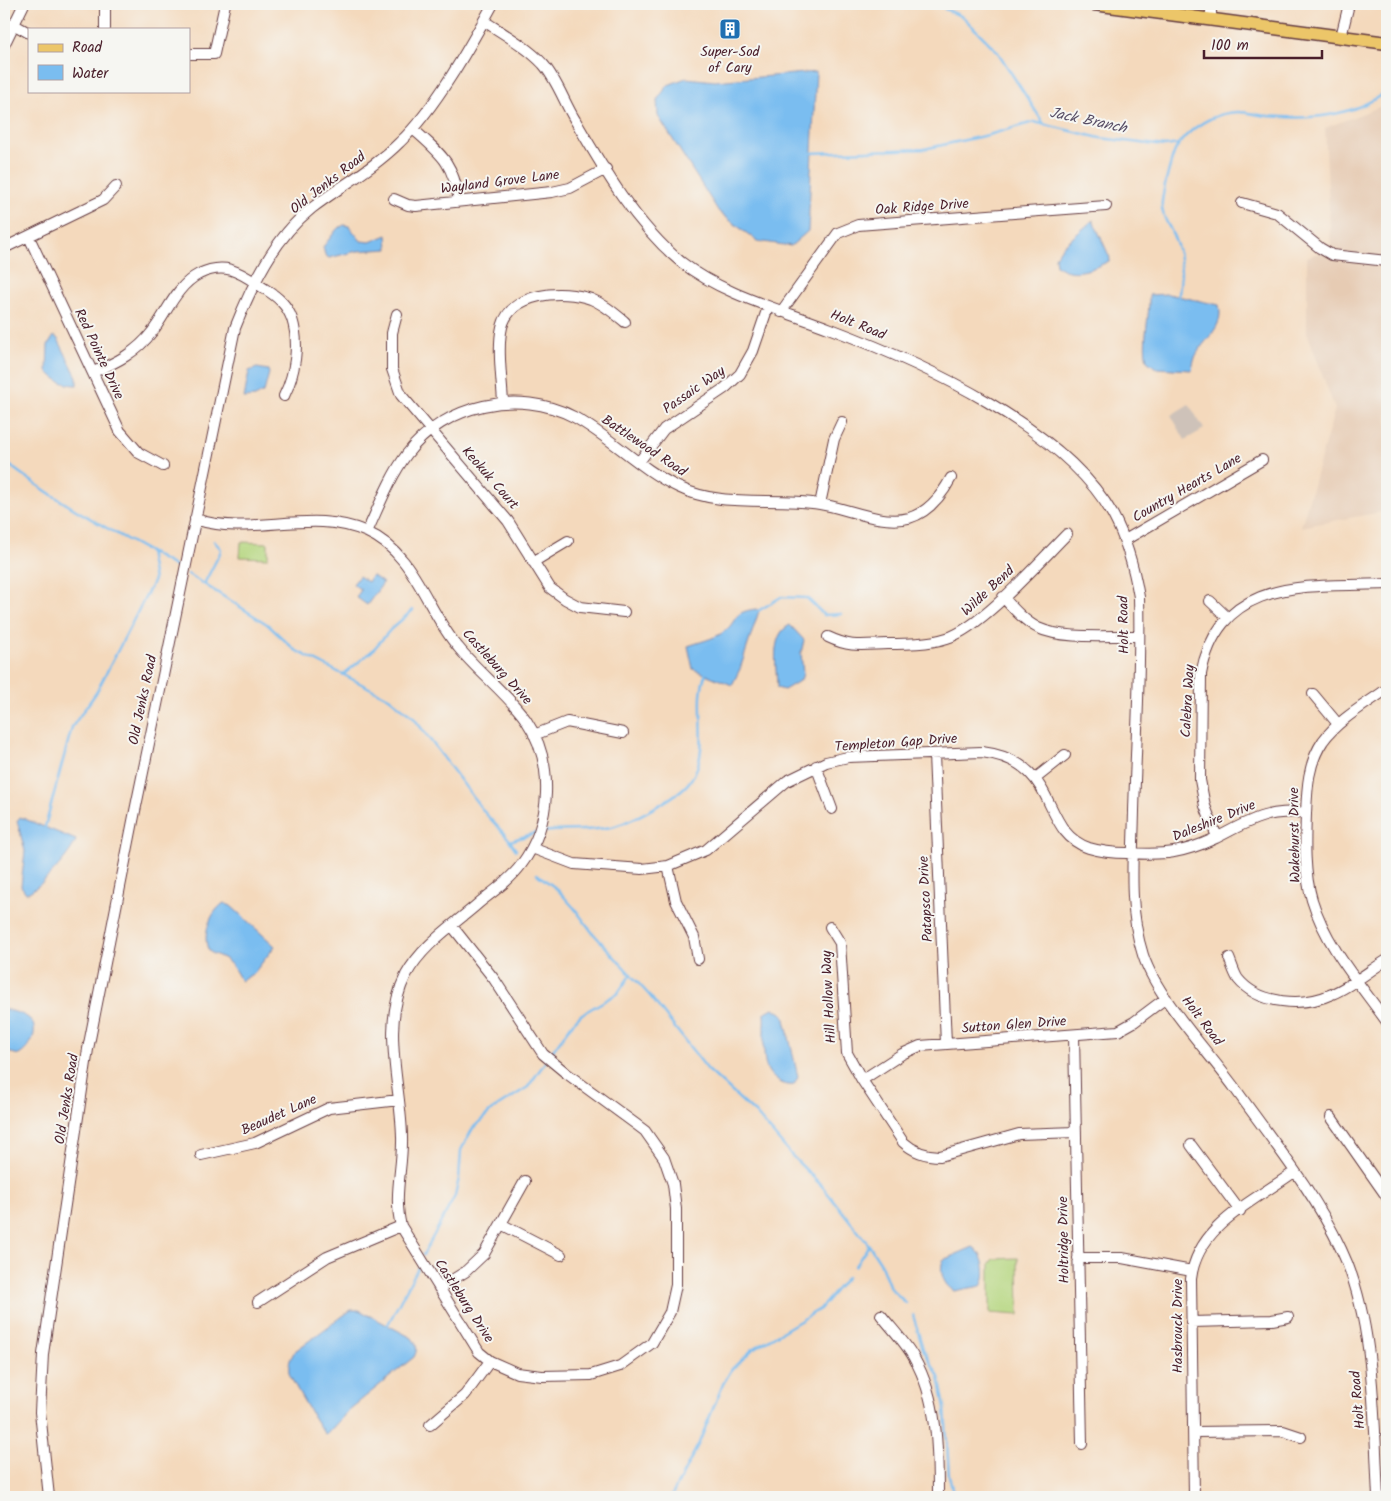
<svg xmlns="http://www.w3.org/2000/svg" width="1391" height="1501" viewBox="0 0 1391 1501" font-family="Kalam,sans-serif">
	<rect width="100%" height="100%" fill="#f6f6f2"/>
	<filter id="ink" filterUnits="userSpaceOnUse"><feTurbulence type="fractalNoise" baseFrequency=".02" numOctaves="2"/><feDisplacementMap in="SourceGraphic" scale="10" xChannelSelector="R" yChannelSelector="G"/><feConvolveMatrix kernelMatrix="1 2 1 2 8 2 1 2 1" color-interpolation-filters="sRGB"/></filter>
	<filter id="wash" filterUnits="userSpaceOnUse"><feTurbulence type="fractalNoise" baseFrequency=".0096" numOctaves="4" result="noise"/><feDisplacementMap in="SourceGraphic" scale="20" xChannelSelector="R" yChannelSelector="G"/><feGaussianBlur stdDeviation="1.12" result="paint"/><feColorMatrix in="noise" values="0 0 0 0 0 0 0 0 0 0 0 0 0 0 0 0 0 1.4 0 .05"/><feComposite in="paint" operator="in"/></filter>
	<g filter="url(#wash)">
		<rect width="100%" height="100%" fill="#f4d9bc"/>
		<path fill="#e6cbb3" d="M1387,104V511L1301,527L1335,409L1307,332V257L1331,248L1325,128Z"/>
		<path fill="#cec2b9" d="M1189,404L1204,429L1185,440L1171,415Z"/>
		<path fill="#b4d57d" stroke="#7f7a54" d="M241,542L268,543V558L240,557Z
			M1018,1258L1019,1315L990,1313V1264L994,1259Z"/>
		<path fill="#7abdf0" stroke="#626e8e" d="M816,72L808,231L791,246L757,241L719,212L658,116L657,100L668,85L686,78L715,81Z
			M1093,220L1110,258L1109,261C1093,269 1072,278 1056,265L1055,257L1062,247Z
			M344,225L349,226L361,241L370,242L387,235L388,249L357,251L329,258L325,255L323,247L337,229Z
			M1168,294L1219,305C1226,334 1194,341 1192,370L1156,368L1147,361C1142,342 1150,316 1149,295Z
			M54,336L58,339L77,377V385C64,385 55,380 47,371L48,345Z
			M257,368L268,370L269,373L264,392L255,397L244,398L249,371Z
			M372,575L383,583L367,605L356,597L361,590L353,584L359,576L368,582Z
			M756,609L759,611L740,669L732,685L693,669L688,646C699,642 713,639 722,633C739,622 730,612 756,609Z
			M790,625L804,640L801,653L803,673L801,680L784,690L777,688C777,669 769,635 790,625Z
			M20,817L76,840C71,854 39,890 26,893L21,886L25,851L17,821Z
			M224,903L231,906L275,946L254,973L241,981C236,972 231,961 221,957C216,954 211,955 208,949C202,934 211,911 224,903Z
			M773,1008L784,1015L798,1077L794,1085C783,1087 769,1077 766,1066C762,1053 765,1027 764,1013Z
			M4,1009C11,1011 21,1013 27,1017C42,1027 31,1048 19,1055L4,1051Z
			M973,1247C984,1253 988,1276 981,1286L954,1291C943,1285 939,1271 943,1260Z
			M351,1310H359L412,1338C417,1345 418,1349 414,1357L349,1410L326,1435C322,1433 290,1378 289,1373C288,1363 290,1359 295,1351Z"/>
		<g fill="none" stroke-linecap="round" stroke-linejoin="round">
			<path stroke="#7abdf0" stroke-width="2.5" d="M941,4L945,9L963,17L997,51L1044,124
				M810,153L924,149L988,135L1034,122L1100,138L1165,146L1179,144
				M1178,299C1182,279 1183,259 1175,240C1171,227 1160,216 1162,201C1163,192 1172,154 1177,147C1189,128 1215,112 1238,112C1248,112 1258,115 1268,116C1310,120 1352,117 1387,91
				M4,461C59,504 120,535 181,570
				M188,574L267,624L295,650L389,698L413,717L485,813L508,838L516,850
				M204,584L220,553L221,549L214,541
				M758,611L781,597L807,598L824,615L841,614
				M344,674L372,651L391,629L413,610
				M45,827L72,727L96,693L154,580L149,552
				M543,832C566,829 589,832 611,827C629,823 680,796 690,781C697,772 700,760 701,749C704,724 696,696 706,673
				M510,841L535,833
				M537,874L557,889L575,909L592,932L650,996L708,1070L756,1114L794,1158L822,1186L869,1245L880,1262L890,1288L906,1303
				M549,1056L572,1024L582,1014L618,993L631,974
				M423,1255L455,1196L459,1178L461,1150L473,1128L492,1110L528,1087L546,1061
				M855,1266L869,1245
				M913,1315L923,1349L939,1377L945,1407L949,1476L954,1497
				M386,1328L421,1262
				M671,1497L699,1443L723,1384L732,1369L753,1349L820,1309L847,1277"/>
		</g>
	</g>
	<g filter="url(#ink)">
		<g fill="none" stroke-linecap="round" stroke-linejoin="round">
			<g stroke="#643b41" stroke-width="12">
				<path id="minor" d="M105,4V29
					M1211,20V4
					M484,21C504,34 527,47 543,64C557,80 564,102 575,120C604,170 636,225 681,262C725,296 780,309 831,329C921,363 1064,427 1113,515C1127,541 1134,568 1139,597C1141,668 1136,740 1134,811C1133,859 1128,909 1143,955C1157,998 1207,1050 1234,1087C1271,1139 1314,1191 1341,1249C1375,1319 1374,1420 1378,1497
					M13,24L29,33
					M1341,37L1349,4
					M4,45L24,4
					M189,54H214L225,4
					M413,129C442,155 453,162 459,201
					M394,199L408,205L416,206L552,192L570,188L606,169
					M1242,203L1277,213L1320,248L1332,255L1387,261
					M29,237L120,431L139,453L163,466
					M4,248L103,200L116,186
					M781,312L838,233L858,225L1106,206
					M397,314L392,333V369L401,395L508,521L550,588L565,599L580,607L624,612
					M93,372C116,363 137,352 152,332C167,313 176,286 199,274C228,260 243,275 265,289C278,297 287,305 292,319C300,344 295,374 284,396
					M503,403C502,381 497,348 502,327C511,292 562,289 591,299C604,304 614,313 625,322
					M639,462L664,429L725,388L740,374L753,351L768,307
					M820,504L834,439L842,422
					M195,519C252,538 312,507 367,532C415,553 426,610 458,647C479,673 507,693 526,720C555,763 552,824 521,865C510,880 494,891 480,902C454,925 423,944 406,975C380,1026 401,1084 402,1137C403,1168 393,1195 401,1226L479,1352L490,1361L517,1373L542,1376L591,1375L620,1366L652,1343L670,1312L676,1285V1209L673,1184L664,1158L645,1131L637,1125L566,1073L543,1054L494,979L452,926
					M367,532C379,506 390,477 407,454C444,404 519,388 574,417C611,437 640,469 678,487C723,509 772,496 820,504C847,508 880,525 909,518C929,512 942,495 951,478
					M1125,540L1262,460
					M533,562L568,541
					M1003,597C1013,608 1024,621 1038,628C1064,640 1110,635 1139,636
					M1210,601L1228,618
					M828,637C851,648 861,645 887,644C906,644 928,644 947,638C982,627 1039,562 1067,534
					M1387,689C1365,705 1339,719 1323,741C1308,763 1307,788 1306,814C1305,842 1304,873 1312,900C1326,946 1360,984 1387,1022
					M1313,694L1338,724
					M534,735L567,722L623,733
					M934,754L946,1044
					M816,766L832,809
					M1036,778L1065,755
					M1217,837L1205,806L1200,780L1201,674C1220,575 1310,587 1387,584
					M532,848L574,864L642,869L668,866L706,850L787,781L826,762L848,757L982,752C1062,762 1038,831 1089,848C1102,852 1114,853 1127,853C1165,855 1181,854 1216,838C1232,830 1250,819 1268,815C1280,812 1294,812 1306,812
					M668,866L676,901L694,937L698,959
					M830,927L840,943L847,1053L862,1080L903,1142C914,1152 926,1156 940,1156L1019,1134L1076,1132
					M1229,958C1232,965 1234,973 1238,979C1259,1005 1304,1007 1332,994C1351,986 1369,971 1387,960
					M1074,1035L1082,1444
					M862,1080L902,1054L920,1046L1118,1031L1134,1022L1166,998
					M1331,1117L1387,1197
					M1191,1145L1240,1211
					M201,1155L255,1143L329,1108L399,1100
					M501,1224L561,1255
					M1078,1258H1122L1192,1271
					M439,1288L465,1272L484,1254L525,1181
					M258,1302L327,1257L401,1226
					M881,1315C892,1329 906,1343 914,1358C938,1400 938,1450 938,1497
					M1191,1322L1272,1320L1288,1317
					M430,1425L465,1395L490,1361
					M1194,1432L1283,1431L1301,1437
					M49,1497L40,1412L43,1354L88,1049L135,811L235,328C252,285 274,238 312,208C341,186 374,168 400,142C435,109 470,46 493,4
					M1194,1497L1191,1279C1197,1225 1255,1201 1294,1172"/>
			</g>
			<g stroke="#643b41" stroke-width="15">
				<path id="major" d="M1094,4L1387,43"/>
			</g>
			<use href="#minor" stroke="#fff" stroke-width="10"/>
			<use href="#major" stroke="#ecc669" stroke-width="12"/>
		</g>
	</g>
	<defs>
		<g id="building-square" transform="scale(1.125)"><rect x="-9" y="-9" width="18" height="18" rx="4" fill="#1f6fb2" stroke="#f6f6f2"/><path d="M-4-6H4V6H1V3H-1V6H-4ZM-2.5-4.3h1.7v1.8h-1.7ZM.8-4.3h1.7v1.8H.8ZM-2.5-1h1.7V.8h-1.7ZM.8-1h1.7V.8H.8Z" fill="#fff"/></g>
	</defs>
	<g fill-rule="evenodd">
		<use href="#building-square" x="730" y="29"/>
	</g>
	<g text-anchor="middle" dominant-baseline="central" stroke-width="4" stroke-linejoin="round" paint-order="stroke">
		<g font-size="14" fill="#4a1f2b" stroke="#f6f6f2">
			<text x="730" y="52">Super-Sod<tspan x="730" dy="16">of Cary</tspan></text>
		</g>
		<g font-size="14" fill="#4a1f2b" stroke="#f6f6f2">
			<text transform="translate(500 182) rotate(-7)">Wayland Grove Lane</text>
			<text transform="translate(328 183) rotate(-38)">Old Jenks Road</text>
			<text transform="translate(922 207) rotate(-4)">Oak Ridge Drive</text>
			<text transform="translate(858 325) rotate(22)">Holt Road</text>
			<text transform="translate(99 354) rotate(65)">Red Pointe Drive</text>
			<text transform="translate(694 390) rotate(-35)">Passaic Way</text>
			<text transform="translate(644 446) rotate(34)">Battlewood Road</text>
			<text transform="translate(490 478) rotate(49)">Keokuk Court</text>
			<text transform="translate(1187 488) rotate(-30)">Country Hearts Lane</text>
			<text transform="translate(988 591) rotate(-43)">Wilde Bend</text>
			<text transform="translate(1124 625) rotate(-91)">Holt Road</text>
			<text transform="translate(497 667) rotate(48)">Castleburg Drive</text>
			<text transform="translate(143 700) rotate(-78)">Old Jenks Road</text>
			<text transform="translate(1188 701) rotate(-87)">Calebra Way</text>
			<text transform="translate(896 743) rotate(-4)">Templeton Gap Drive</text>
			<text transform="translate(1214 821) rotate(-22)">Daleshire Drive</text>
			<text transform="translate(1295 835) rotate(-91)">Wakehurst Drive</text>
			<text transform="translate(926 899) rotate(-93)">Patapsco Drive</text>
			<text transform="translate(829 997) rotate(-93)">Hill Hollow Way</text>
			<text transform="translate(1202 1021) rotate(53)">Holt Road</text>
			<text transform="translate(1014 1025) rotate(-4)">Sutton Glen Drive</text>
			<text transform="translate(67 1099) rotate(-81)">Old Jenks Road</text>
			<text transform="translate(279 1115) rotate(-24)">Beaudet Lane</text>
			<text transform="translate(1064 1240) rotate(-91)">Holtridge Drive</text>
			<text transform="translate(464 1301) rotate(57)">Castleburg Drive</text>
			<text transform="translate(1178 1326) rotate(-90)">Hasbrouck Drive</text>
			<text transform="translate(1358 1400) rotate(-95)">Holt Road</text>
		</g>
		<g font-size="15" font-style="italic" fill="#584e66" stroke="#f6f6f2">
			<text transform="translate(1088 121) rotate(12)">Jack Branch</text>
		</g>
	</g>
	<rect width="1391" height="1501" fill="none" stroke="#f6f6f2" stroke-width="20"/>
	<rect x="28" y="28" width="162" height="65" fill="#f6f6f2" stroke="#b1a0a2"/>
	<rect x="38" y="44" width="25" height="8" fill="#ecc669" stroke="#b1a0a2"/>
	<text x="72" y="52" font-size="15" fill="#4a1f2b">Road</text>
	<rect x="38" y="65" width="25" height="15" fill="#7abdf0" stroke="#b1a0a2"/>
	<text x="72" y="78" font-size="15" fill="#4a1f2b">Water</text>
	<path d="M1204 50v8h118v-8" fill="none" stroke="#4a1f2b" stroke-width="2.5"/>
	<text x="1211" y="50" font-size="15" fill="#4a1f2b" stroke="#f6f6f2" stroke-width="4" paint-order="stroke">100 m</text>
</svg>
